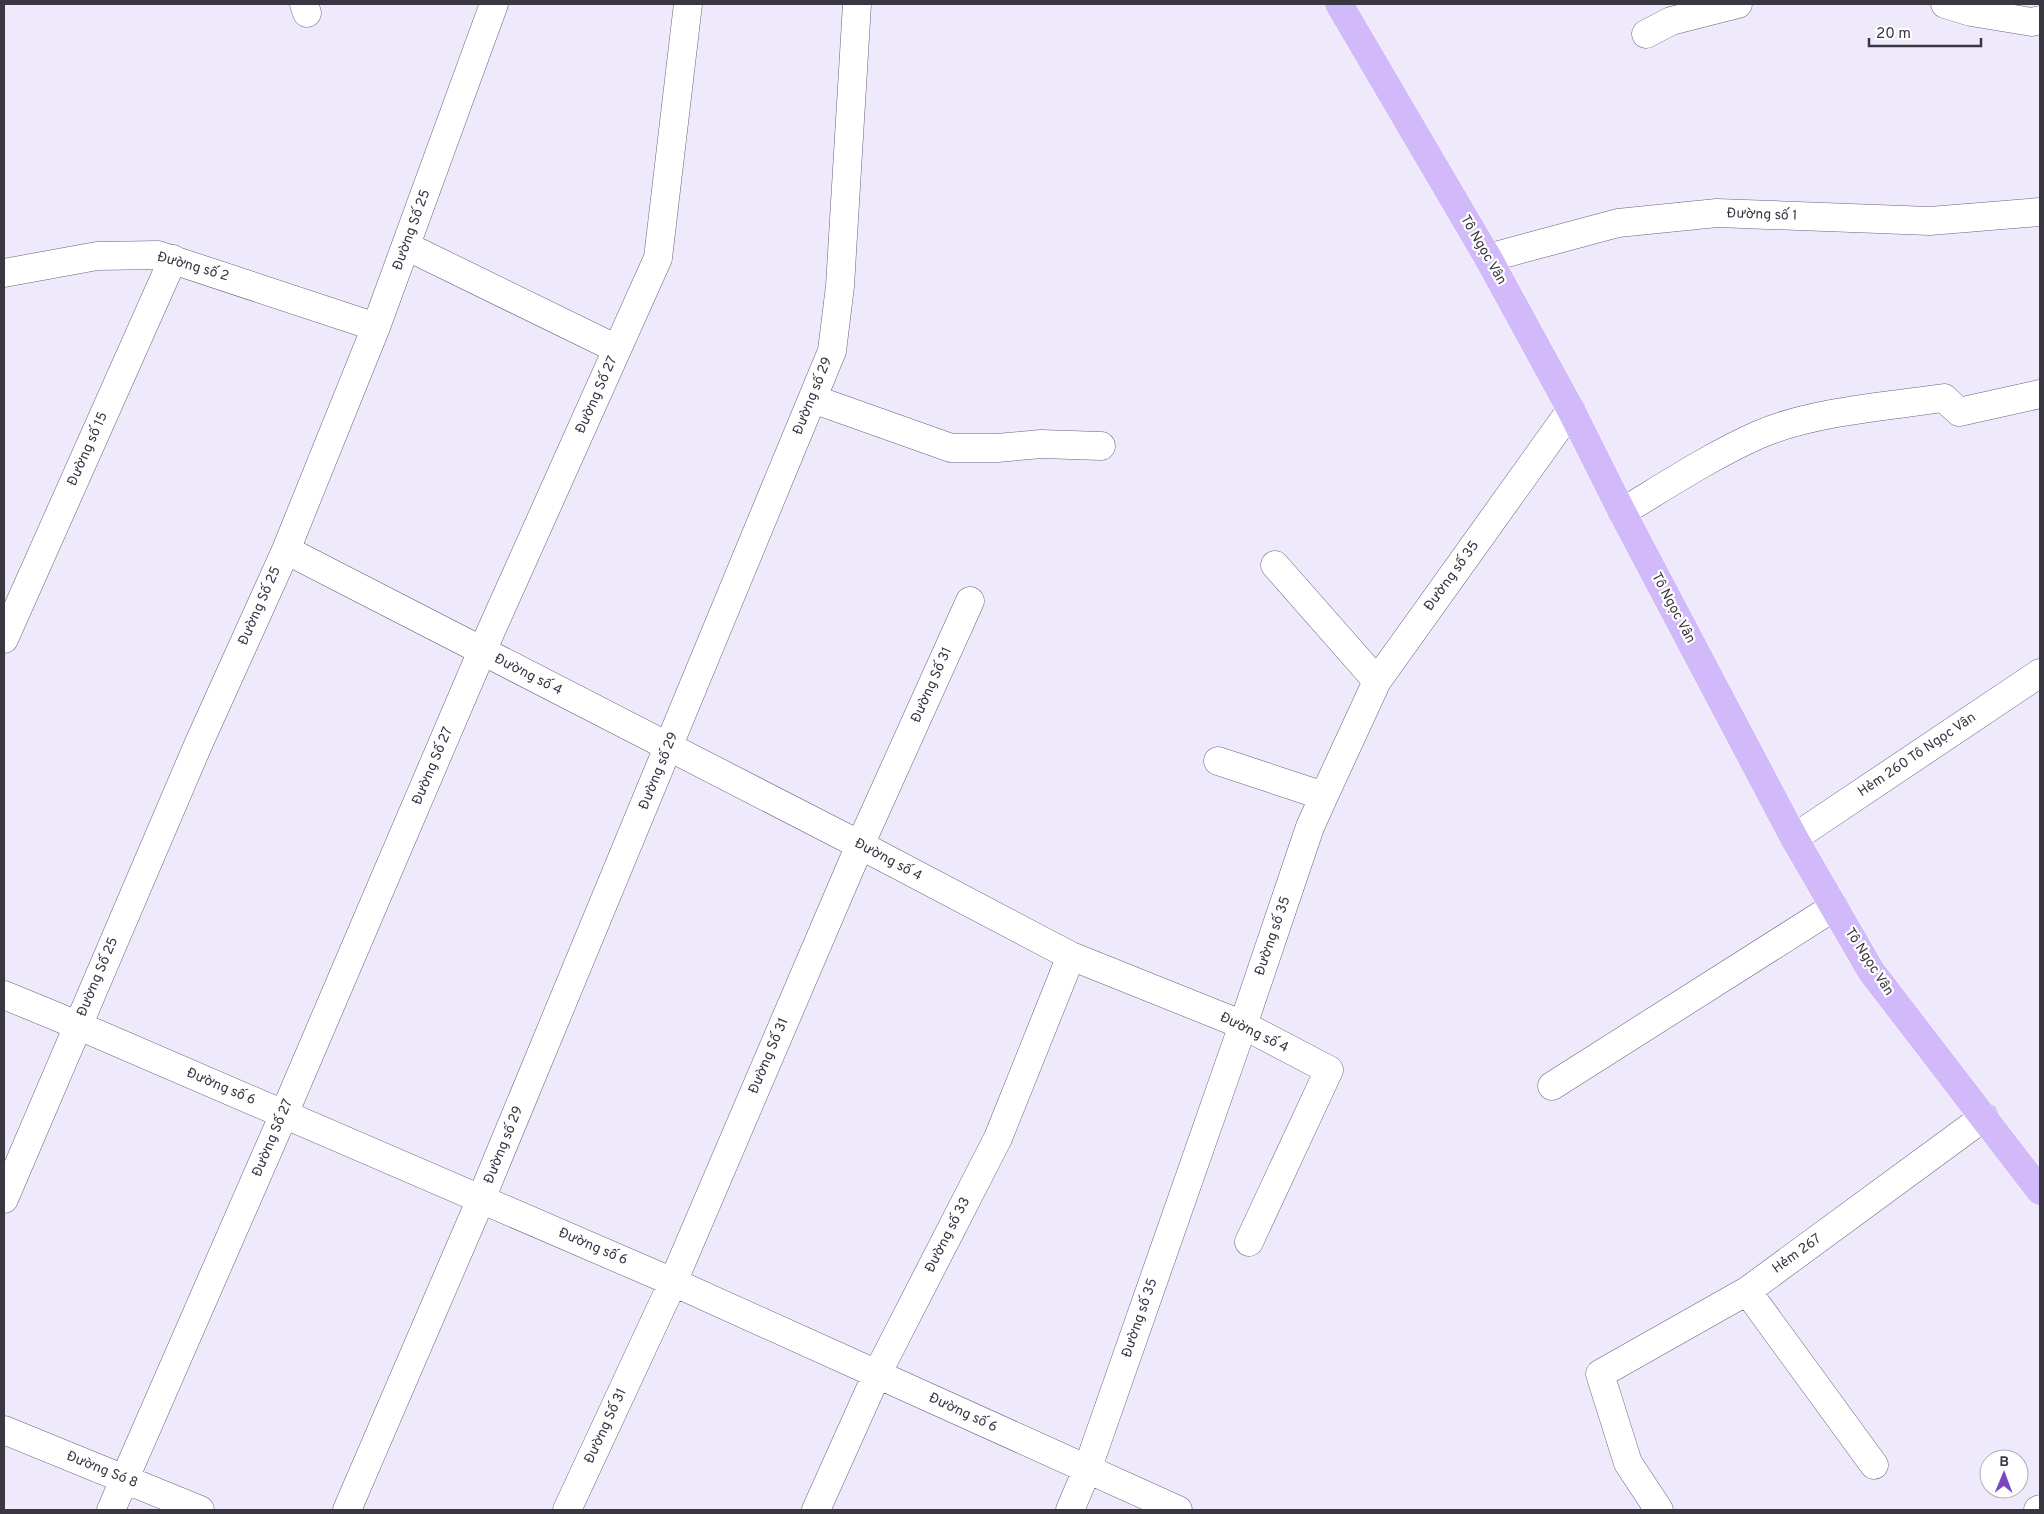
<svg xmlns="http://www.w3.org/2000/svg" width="2044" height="1514" viewBox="0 0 2044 1514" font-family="Overpass,sans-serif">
	<rect width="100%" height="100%" fill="#efe9fc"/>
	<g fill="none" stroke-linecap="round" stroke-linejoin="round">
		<g stroke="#6a617c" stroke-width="29">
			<path id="minor" d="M304,4L307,13
				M1945,4L1971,12L2032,22L2040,20
				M1646,34L1671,21L1738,4
				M406,246L617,349
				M1488,258L1618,223L1717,213L1930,221L2040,212
				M4,273L97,256L158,255L376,327
				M813,399L951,448H997L1041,444L1101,446
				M1622,512C1667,485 1711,456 1758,435C1810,412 1887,406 1944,398L1959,412L2040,394
				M286,550L860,845L1071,956L1243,1025L1329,1070L1249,1242
				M1275,565L1377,681
				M4,639L173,259
				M1218,761L1324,796
				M1794,838L2040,673
				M4,995L77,1025L673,1282L1178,1510
				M1552,1086L1834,907
				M4,1199L198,745L286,550L376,327L494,4
				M1747,1291L1874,1465
				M4,1430L200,1510
				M111,1510L284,1114L482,651L658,258L688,4
				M347,1510L481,1199L832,351L840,286L857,4
				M567,1510L673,1282L860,845L970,601
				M816,1510L877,1374L998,1138L1071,956
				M1070,1510L1087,1470L1243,1025L1310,827L1324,796L1377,681L1571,410
				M1659,1510L1628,1463L1600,1374L1747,1291L1984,1117
				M2038,1510L2040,1509"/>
		</g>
		<g stroke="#fff" stroke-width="29">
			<path id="major" d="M1339,4L1488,258L1571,410L1622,512L1794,838L1871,971L2040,1191"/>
		</g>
		<use href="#minor" stroke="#fff" stroke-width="28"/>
		<use href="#major" stroke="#d1b9fa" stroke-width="28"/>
	</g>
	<g text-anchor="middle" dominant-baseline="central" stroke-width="4.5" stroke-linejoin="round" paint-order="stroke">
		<g font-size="14" fill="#3a3642" stroke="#fff">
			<text transform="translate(1762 215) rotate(2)">Đường số 1</text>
			<text transform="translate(412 230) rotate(-70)">Đường Số 25</text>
			<text transform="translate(1483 250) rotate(60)">Tô Ngọc Vân</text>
			<text transform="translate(193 267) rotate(16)">Đường số 2</text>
			<text transform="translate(597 395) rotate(-66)">Đường Số 27</text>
			<text transform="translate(813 396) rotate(-68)">Đường số 29</text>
			<text transform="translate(88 449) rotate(-66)">Đường số 15</text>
			<text transform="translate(1452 576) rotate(-54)">Đường số 35</text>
			<text transform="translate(260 606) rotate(-66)">Đường Số 25</text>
			<text transform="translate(1673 608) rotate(62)">Tô Ngọc Vân</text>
			<text transform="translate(528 675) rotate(27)">Đường số 4</text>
			<text transform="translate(932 685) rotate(-66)">Đường Số 31</text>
			<text transform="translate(1917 755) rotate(-34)">Hẻm 260 Tô Ngọc Vân</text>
			<text transform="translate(433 766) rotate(-67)">Đường Số 27</text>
			<text transform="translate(659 771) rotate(-68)">Đường số 29</text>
			<text transform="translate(888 860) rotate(28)">Đường số 4</text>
			<text transform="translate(1273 936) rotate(-71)">Đường số 35</text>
			<text transform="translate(1869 962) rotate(57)">Tô Ngọc Vân</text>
			<text transform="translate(98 977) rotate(-67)">Đường Số 25</text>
			<text transform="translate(1254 1033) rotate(26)">Đường số 4</text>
			<text transform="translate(769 1056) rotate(-67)">Đường Số 31</text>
			<text transform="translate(221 1087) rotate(23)">Đường số 6</text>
			<text transform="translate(273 1138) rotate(-67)">Đường Số 27</text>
			<text transform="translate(504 1145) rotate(-68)">Đường số 29</text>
			<text transform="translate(948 1235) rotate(-63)">Đường số 33</text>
			<text transform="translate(593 1247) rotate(23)">Đường số 6</text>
			<text transform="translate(1797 1254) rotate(-36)">Hẻm 267</text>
			<text transform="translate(1140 1318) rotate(-71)">Đường số 35</text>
			<text transform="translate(963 1413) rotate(25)">Đường số 6</text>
			<text transform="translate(606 1426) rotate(-65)">Đường Số 31</text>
			<text transform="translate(102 1470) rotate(22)">Đường Só 8</text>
		</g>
	</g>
	<rect width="2044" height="1514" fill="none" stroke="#3a3642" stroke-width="10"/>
	<g transform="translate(2004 1474) rotate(1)"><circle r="24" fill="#ffffff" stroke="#b0afb3"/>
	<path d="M0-4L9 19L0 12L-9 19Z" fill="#7a47bf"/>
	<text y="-8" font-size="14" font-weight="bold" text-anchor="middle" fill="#3a3642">B</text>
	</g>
	<path d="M1869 38v8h112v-8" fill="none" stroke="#3a3642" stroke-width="2.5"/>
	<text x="1876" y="38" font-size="15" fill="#3a3642" stroke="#ffffff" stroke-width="4" paint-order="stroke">20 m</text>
</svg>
